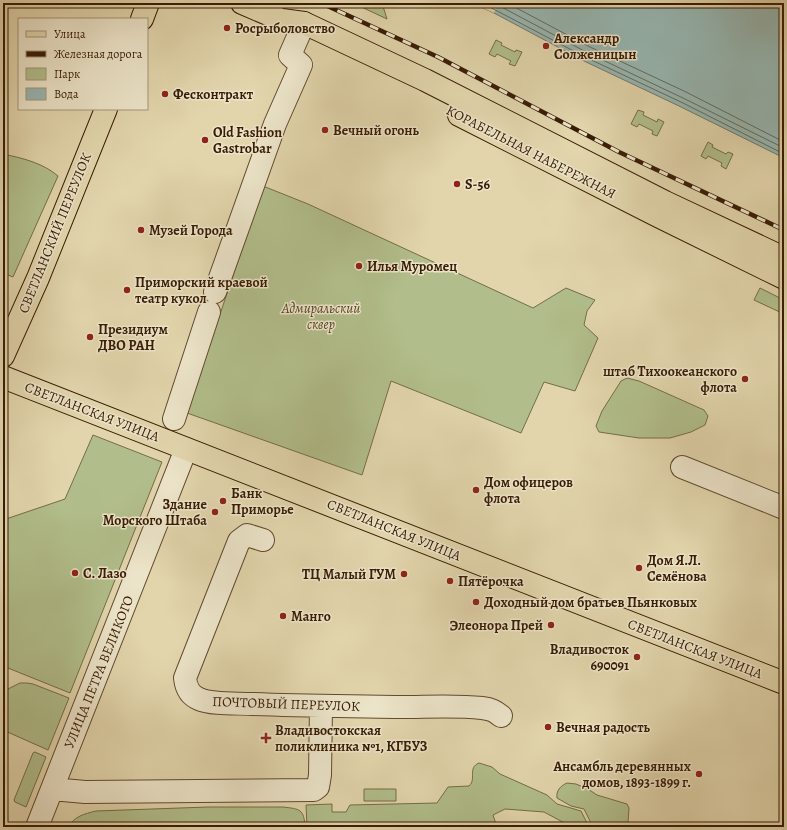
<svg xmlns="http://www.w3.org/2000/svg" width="787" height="830" viewBox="0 0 787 830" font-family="Alegreya,serif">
	<rect width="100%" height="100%" fill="#e2d5ac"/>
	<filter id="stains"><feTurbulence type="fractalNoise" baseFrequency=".005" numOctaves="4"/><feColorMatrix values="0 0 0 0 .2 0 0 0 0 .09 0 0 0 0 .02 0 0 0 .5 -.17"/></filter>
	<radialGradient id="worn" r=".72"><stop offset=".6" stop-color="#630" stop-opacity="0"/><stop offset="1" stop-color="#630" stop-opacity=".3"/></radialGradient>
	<path fill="#b1be8b" stroke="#746d48" d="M353,3H382L387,19Z
		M496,40L502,43L501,45L515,52L516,50L522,52L515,66L509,64L511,61L497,54L495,57L489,54Z
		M638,110L644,112L643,115L657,122L658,119L664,122L657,136L652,134L653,131L639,124L637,127L631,124Z
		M708,142L713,145L712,147L726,154L728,152L733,154L726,169L721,166L722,163L708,156L706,159L701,156Z
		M3,154C22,158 43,163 58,176L13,277L3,273Z
		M263,186L308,204L533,308L566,288L595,300L587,311L584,325L598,338L575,391L544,382L521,433L391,381L362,475L187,413Z
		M760,288L784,300V314L754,300Z
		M627,378L639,381L704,410L708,416L705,425L691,432L670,438H639L599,432L596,426L602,411L621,381Z
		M93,435L162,462L70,693L3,666V520L65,499Z
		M20,683H27L33,684L69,698L48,750L3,730V695L8,689Z
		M35,752L46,757L26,807L15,802L14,800L33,753Z
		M479,763L492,767L500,774L547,795L557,804L581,811L589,827H572L544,812L505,809L493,815L497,827H307L306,805L332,804V812H346L350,805L437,803L448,787L469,786C477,779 467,768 479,763Z
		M567,783L576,784L588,789L597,795L627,804L629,808L628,823L634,827H593L584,809L571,806L557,798C556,791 560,786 567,783Z
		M364,789H396V801H364Z
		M208,807H283C300,809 304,809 305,827H276L272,825L235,827H68C75,816 84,814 96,811Z"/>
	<path fill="#97b7b2" stroke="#71796c" d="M472,3H784V158L679,106L584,61L494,13Z"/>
	<path fill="#e2d5ac" d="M486,3H499L494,13L483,8Z"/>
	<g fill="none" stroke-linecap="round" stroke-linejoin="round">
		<path stroke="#686a5b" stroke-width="1" d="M482,3L585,57L681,102L784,154
			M494,3L588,53L683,98L784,148
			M507,3L590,47L686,92L784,142"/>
		<g stroke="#624a2e" stroke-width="24">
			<path id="minor" d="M215,292L275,124L301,65L290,55L304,23
				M174,419L209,312
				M682,467L784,508
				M263,540L247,535L239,541L185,678C186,687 189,695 199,699C212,705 239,703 253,704C302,706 351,706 400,707C427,707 455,705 482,708C491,709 495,711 501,716
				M52,789L85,792L314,790L318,787L320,775L321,706
				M37,827L186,449"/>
		</g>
		<g stroke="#381c04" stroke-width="24">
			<path id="major" d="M242,3L282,20L304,23L425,80L665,202L784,258
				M142,19L148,3
				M459,115L658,216L784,278
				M3,356L38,278L106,109
				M3,377L784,683"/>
		</g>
		<use href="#minor" stroke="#ece4c9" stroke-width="22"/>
		<use href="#major" stroke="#e2d5ac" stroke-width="22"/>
		<g stroke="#381c04" stroke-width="4.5">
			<path id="rail" d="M321,3L438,57L619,152L784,230"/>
		</g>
		<use href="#rail" stroke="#ece4c9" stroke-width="3" stroke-dasharray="9" stroke-linecap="butt"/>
	</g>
	<g fill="#8f2418" stroke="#ece4c9" stroke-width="1.5">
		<circle cx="227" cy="28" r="4"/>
		<circle cx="546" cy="46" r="4"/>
		<circle cx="165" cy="94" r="4"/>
		<circle cx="325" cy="130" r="4"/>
		<circle cx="205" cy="140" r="4"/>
		<circle cx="457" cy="184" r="4"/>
		<circle cx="141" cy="230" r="4"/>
		<circle cx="359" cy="266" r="4"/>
		<circle cx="127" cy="290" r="4"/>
		<circle cx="90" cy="337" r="4"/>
		<circle cx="745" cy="379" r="4"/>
		<circle cx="476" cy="490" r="4"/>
		<circle cx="223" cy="501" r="4"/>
		<circle cx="215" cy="512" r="4"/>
		<circle cx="639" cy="568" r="4"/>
		<circle cx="75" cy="573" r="4"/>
		<circle cx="404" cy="574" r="4"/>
		<circle cx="450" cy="581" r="4"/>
		<circle cx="476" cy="602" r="4"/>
		<circle cx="283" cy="616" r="4"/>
		<circle cx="551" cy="625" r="4"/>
		<circle cx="637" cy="657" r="4"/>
		<circle cx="548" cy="727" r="4"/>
		<path d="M264 732h4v4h4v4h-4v4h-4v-4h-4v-4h4z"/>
		<circle cx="699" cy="774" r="4"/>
	</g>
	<g text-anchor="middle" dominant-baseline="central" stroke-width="3" stroke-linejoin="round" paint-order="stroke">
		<g font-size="14" font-weight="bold" fill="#381c04" stroke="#ece4c9" text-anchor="start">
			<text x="235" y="28">Росрыболовство</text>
			<text x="554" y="38">Александр<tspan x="554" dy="16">Солженицын</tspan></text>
			<text x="173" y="94">Фесконтракт</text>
			<text x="333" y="130">Вечный огонь</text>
			<text x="213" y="132">Old Fashion<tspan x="213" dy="16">Gastrobar</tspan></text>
			<text x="465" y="184">S-56</text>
			<text x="149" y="230">Музей Города</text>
			<text x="367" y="266">Илья Муромец</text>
			<text x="135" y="282">Приморский краевой<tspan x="135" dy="16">театр кукол</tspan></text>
			<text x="98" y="329">Президиум<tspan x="98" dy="16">ДВО РАН</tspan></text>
			<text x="737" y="371" text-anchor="end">штаб Тихоокеанского<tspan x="737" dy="16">флота</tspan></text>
			<text x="484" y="482">Дом офицеров<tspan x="484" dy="16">флота</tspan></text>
			<text x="231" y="493">Банк<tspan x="231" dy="16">Приморье</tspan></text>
			<text x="207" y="504" text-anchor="end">Здание<tspan x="207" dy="16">Морского Штаба</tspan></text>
			<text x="647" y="560">Дом Я.Л.<tspan x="647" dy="16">Семёнова</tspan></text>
			<text x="83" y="573">С. Лазо</text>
			<text x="396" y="574" text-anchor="end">ТЦ Малый ГУМ</text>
			<text x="458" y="581">Пятёрочка</text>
			<text x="484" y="602">Доходный дом братьев Пьянковых</text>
			<text x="291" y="616">Манго</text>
			<text x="543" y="625" text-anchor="end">Элеонора Прей</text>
			<text x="629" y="649" text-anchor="end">Владивосток<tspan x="629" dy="16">690091</tspan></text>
			<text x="556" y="727">Вечная радость</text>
			<text x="275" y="730">Владивостокская<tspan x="275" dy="16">поликлиника №1, КГБУЗ</tspan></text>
			<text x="691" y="766" text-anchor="end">Ансамбль деревянных<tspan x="691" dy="16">домов, 1893-1899 г.</tspan></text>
		</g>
		<g font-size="14" fill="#381c04" stroke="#ece4c9">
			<text transform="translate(531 152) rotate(27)">КОРАБЕЛЬНАЯ НАБЕРЕЖНАЯ</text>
			<text transform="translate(55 233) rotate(-68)">СВЕТЛАНСКИЙ ПЕРЕУЛОК</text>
			<text transform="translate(92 412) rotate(21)">СВЕТЛАНСКАЯ УЛИЦА</text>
			<text transform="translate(394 530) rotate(22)">СВЕТЛАНСКАЯ УЛИЦА</text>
			<text transform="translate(695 649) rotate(21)">СВЕТЛАНСКАЯ УЛИЦА</text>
			<text transform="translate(99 672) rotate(-68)">УЛИЦА ПЕТРА ВЕЛИКОГО</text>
			<text transform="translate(286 704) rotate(2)">ПОЧТОВЫЙ ПЕРЕУЛОК</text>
		</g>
		<g font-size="14" font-style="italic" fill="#564426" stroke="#ece4c9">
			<text x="321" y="308">Адмиральский<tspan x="321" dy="16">сквер</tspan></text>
		</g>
	</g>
	<rect width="787" height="830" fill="none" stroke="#e2d5ac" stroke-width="16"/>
	<rect x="4" y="4" width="779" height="822" fill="none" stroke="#381c04" stroke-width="2"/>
	<rect x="8" y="8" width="771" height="814" fill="none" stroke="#381c04"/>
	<rect x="18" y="18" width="130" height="92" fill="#ece4c9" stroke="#a4947a"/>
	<rect x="26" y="31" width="20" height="6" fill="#e2d5ac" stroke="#a4947a"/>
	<text x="54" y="38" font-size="12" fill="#381c04">Улица</text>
	<rect x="26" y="51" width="20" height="6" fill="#381c04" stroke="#a4947a"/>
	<text x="54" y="58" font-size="12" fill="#381c04">Железная дорога</text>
	<rect x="26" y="68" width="20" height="12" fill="#b1be8b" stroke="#a4947a"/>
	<text x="54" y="78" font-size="12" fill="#381c04">Парк</text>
	<rect x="26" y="88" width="20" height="12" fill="#97b7b2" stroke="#a4947a"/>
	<text x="54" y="98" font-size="12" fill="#381c04">Вода</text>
	<rect width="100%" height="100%" filter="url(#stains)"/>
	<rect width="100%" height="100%" fill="url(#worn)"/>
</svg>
